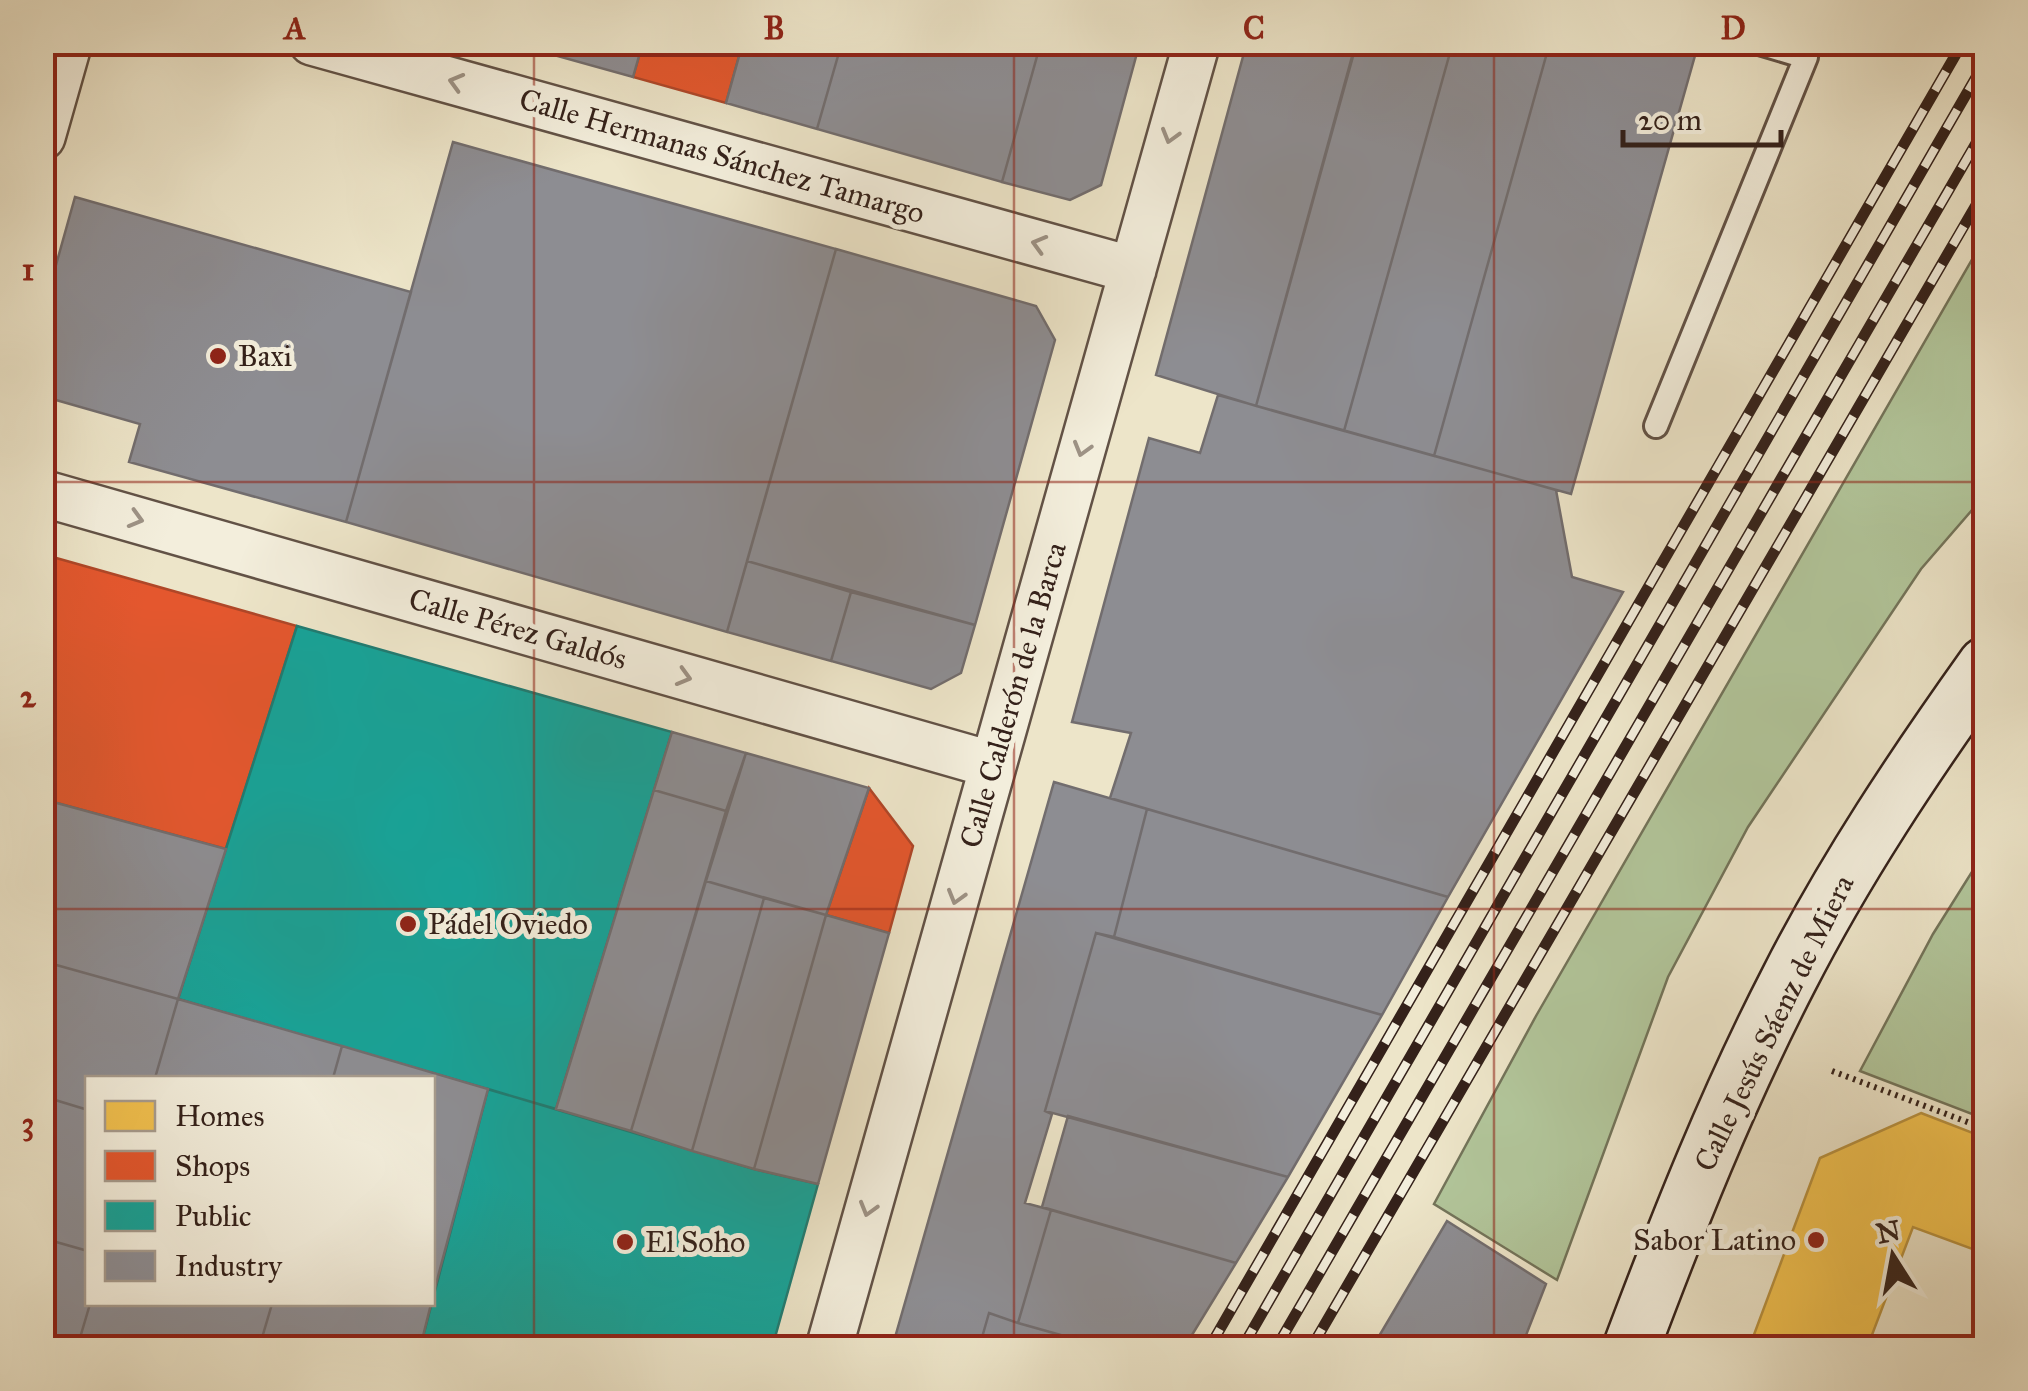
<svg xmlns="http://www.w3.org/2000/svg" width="2028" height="1391" viewBox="0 0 2028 1391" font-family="'IM FELL Great Primer',serif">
	<rect width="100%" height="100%" fill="#ede5c9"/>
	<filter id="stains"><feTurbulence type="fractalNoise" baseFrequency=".002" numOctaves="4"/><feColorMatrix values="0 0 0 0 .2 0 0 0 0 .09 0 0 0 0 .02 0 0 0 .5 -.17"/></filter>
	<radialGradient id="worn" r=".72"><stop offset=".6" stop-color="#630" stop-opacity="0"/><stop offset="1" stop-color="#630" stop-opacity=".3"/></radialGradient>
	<path fill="#b2c69b" stroke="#73745a" stroke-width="2.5" d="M1985,237V495L1921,569L1748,827L1668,977L1557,1280L1434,1204L1536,1016Z
		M1985,851V1119L1860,1071L1933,934Z"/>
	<path fill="#f2c14e" stroke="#b9913e" stroke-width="2.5" d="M1921,1113L1986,1138V1254L1913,1227L1867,1348H1749L1820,1158Z"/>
	<path fill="#e4572e" stroke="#af4728" stroke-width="2.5" d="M643,42H743L726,103L633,77Z
		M42,554L297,626L226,849L42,799Z
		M869,788L913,846L889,933L826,915Z"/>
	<path fill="#17a398" stroke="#207c72" stroke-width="2.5" d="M297,626L672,732L556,1109L178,999Z
		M488,1089L754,1169L818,1184L772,1348H420Z"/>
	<path fill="#8d8d92" stroke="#726d6e" stroke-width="2.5" d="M554,42H643L633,77L550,54Z
		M743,42H842L817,129L726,103Z
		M842,42H1041L1002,182L817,129Z
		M1041,42H1140L1101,185L1070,200L1002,182Z
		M1247,42H1356L1256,406L1156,375Z
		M1357,42H1453L1344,431L1256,406Z
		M1453,42H1550L1434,456L1344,431Z
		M1550,42H1664L1696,52L1571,494L1434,456Z
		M453,142L836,249L727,632L346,522Z
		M75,197L411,292L346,522L129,462L140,424L42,396V315Z
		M836,249L1036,306L1055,340L975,625L747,561Z
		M1218,395L1556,490L1572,577L1623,592L1448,897L1110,798L1131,733L1072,722L1149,438L1200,453Z
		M747,561L851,592L831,661L727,632Z
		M851,592L975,625L961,673L931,689L831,661Z
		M672,732L746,753L726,811L654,790Z
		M746,753L869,788L826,915L706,881Z
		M1054,782L1147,809L1114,937L1096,933L1045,1111L1052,1114L1025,1203L1051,1210L1018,1323L989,1313L979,1348H892Z
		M654,790L726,811L631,1131L556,1109Z
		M42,799L226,849L178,999L42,961Z
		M1147,809L1448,897L1382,1015L1114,937Z
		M706,881L764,898L692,1151L631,1131Z
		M764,898L826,915L754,1169L692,1151Z
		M826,915L889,933L818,1184L754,1169Z
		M1096,933L1382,1015L1288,1177L1045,1111Z
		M42,961L178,999L155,1078H88V1110L42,1096Z
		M178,999L342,1046L333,1078H155Z
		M342,1046L488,1089L432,1299V1078H333Z
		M42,1096L88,1110V1251L42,1238Z
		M1068,1116L1288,1177L1236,1263L1042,1207Z
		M1051,1210L1236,1263L1184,1348H1107L1018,1323Z
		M1447,1221L1546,1284L1521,1348H1372Z
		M42,1238L88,1251V1304H90L77,1348H42Z
		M90,1304H272L259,1348H77Z
		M272,1304H431L420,1348H259Z
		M989,1313L1018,1323L1107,1348H979Z"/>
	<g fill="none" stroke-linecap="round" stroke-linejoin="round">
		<g stroke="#625246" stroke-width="28">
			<path id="lane" d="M1656,426L1806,57L1756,42"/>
		</g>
		<g stroke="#625246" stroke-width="50">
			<path id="street" d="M312,42L1133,270
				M42,137L69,42
				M42,493L993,765
				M829,1348L1197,42"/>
		</g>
		<g stroke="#34211a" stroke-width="60">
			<path id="secondary" d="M1631,1348C1678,1223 1727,1099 1789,979C1845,869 1914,766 1986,665"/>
		</g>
		<path stroke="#34211a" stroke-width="6" stroke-dasharray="2.5 5" stroke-linecap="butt" d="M1832,1071L1986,1129"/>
		<use href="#lane" stroke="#f3eedc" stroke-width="22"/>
		<use href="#street" stroke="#f3eedc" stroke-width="45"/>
		<use href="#secondary" stroke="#f3eedc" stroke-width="55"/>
		<g stroke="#34211a" stroke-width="11">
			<path id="rail" d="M1209,1348L1963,42
				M1242,1348L1986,60
				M1276,1348L1986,126
				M1311,1348L1986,188"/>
		</g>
		<use href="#rail" stroke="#f3eedc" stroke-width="8" stroke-dasharray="22" stroke-linecap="butt"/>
	</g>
	<defs><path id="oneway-chevron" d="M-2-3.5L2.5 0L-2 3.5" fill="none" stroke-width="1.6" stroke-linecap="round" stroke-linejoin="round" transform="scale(2.5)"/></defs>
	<g stroke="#9d9285">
		<use href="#oneway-chevron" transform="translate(456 82) rotate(-164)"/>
		<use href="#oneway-chevron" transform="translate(1170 136) rotate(106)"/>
		<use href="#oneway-chevron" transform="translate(1039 244) rotate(-164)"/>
		<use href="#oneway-chevron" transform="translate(1082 449) rotate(106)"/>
		<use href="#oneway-chevron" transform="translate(136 519) rotate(16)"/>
		<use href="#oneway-chevron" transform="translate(684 677) rotate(16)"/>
		<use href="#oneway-chevron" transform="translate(956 897) rotate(106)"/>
		<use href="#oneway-chevron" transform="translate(868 1209) rotate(106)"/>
	</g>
	<path fill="none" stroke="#8f2418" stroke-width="2.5" stroke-opacity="0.55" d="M534,42V1348M1014,42V1348M1494,42V1348M42,482H1986M42,909H1986"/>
	<g fill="#8f2418" stroke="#f3eedc" stroke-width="4">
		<circle cx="218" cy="356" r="10"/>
		<circle cx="408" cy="924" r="10"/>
		<circle cx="1816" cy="1240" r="10"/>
		<circle cx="625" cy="1242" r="10"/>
	</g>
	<g text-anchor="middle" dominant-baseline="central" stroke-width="10" stroke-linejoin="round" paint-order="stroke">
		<g font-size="30" fill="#34211a" stroke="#f3eedc">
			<text transform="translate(722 156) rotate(16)">Calle Hermanas Sánchez Tamargo</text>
			<text transform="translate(518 629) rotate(16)">Calle Pérez Galdós</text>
			<text transform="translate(1013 695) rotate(-74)">Calle Calderón de la Barca</text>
			<text transform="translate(1774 1023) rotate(-64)">Calle Jesús Sáenz de Miera</text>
		</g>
		<g font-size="30" fill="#34211a" stroke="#f3eedc" text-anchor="start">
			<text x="238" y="356">Baxi</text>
			<text x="428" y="924">Pádel Oviedo</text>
			<text x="1796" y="1240" text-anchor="end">Sabor Latino</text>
			<text x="645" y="1242">El Soho</text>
		</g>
	</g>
	<rect width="2028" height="1391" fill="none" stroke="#ede5c9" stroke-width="110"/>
	<rect x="85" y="1076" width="350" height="230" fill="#f3eedc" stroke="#a79c8e" stroke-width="2.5"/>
	<rect x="105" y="1101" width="50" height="30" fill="#f2c14e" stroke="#a79c8e" stroke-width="2.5"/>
	<text x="175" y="1126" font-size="30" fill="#34211a">Homes</text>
	<rect x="105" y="1151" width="50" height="30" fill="#e4572e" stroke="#a79c8e" stroke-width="2.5"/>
	<text x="175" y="1176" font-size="30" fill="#34211a">Shops</text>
	<rect x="105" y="1201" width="50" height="30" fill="#17a398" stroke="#a79c8e" stroke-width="2.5"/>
	<text x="175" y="1226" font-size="30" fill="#34211a">Public</text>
	<rect x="105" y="1251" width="50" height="30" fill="#8d8d92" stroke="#a79c8e" stroke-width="2.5"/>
	<text x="175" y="1276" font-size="30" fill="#34211a">Industry</text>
	<g transform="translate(1893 1256) rotate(349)" stroke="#f3eedc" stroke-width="8" paint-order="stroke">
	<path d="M0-8L18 38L0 25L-18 38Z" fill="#34211a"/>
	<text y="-15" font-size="28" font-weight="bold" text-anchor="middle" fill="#34211a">N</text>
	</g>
	<path d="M1623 130v15h158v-15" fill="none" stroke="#34211a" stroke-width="5"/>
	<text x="1638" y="130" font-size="30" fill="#34211a" stroke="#f3eedc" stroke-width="8" paint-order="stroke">20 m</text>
	<rect x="55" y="55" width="1918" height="1281" fill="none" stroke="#8f2418" stroke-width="4"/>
	<g font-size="32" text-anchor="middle" font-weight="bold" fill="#8f2418">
		<text x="295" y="39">A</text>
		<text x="774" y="39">B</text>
		<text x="1254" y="39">C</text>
		<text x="1733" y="39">D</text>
		<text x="28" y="280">1</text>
		<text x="28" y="707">2</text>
		<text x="28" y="1134">3</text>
	</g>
	<rect width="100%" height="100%" filter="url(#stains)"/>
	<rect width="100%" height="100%" fill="url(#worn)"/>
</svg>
